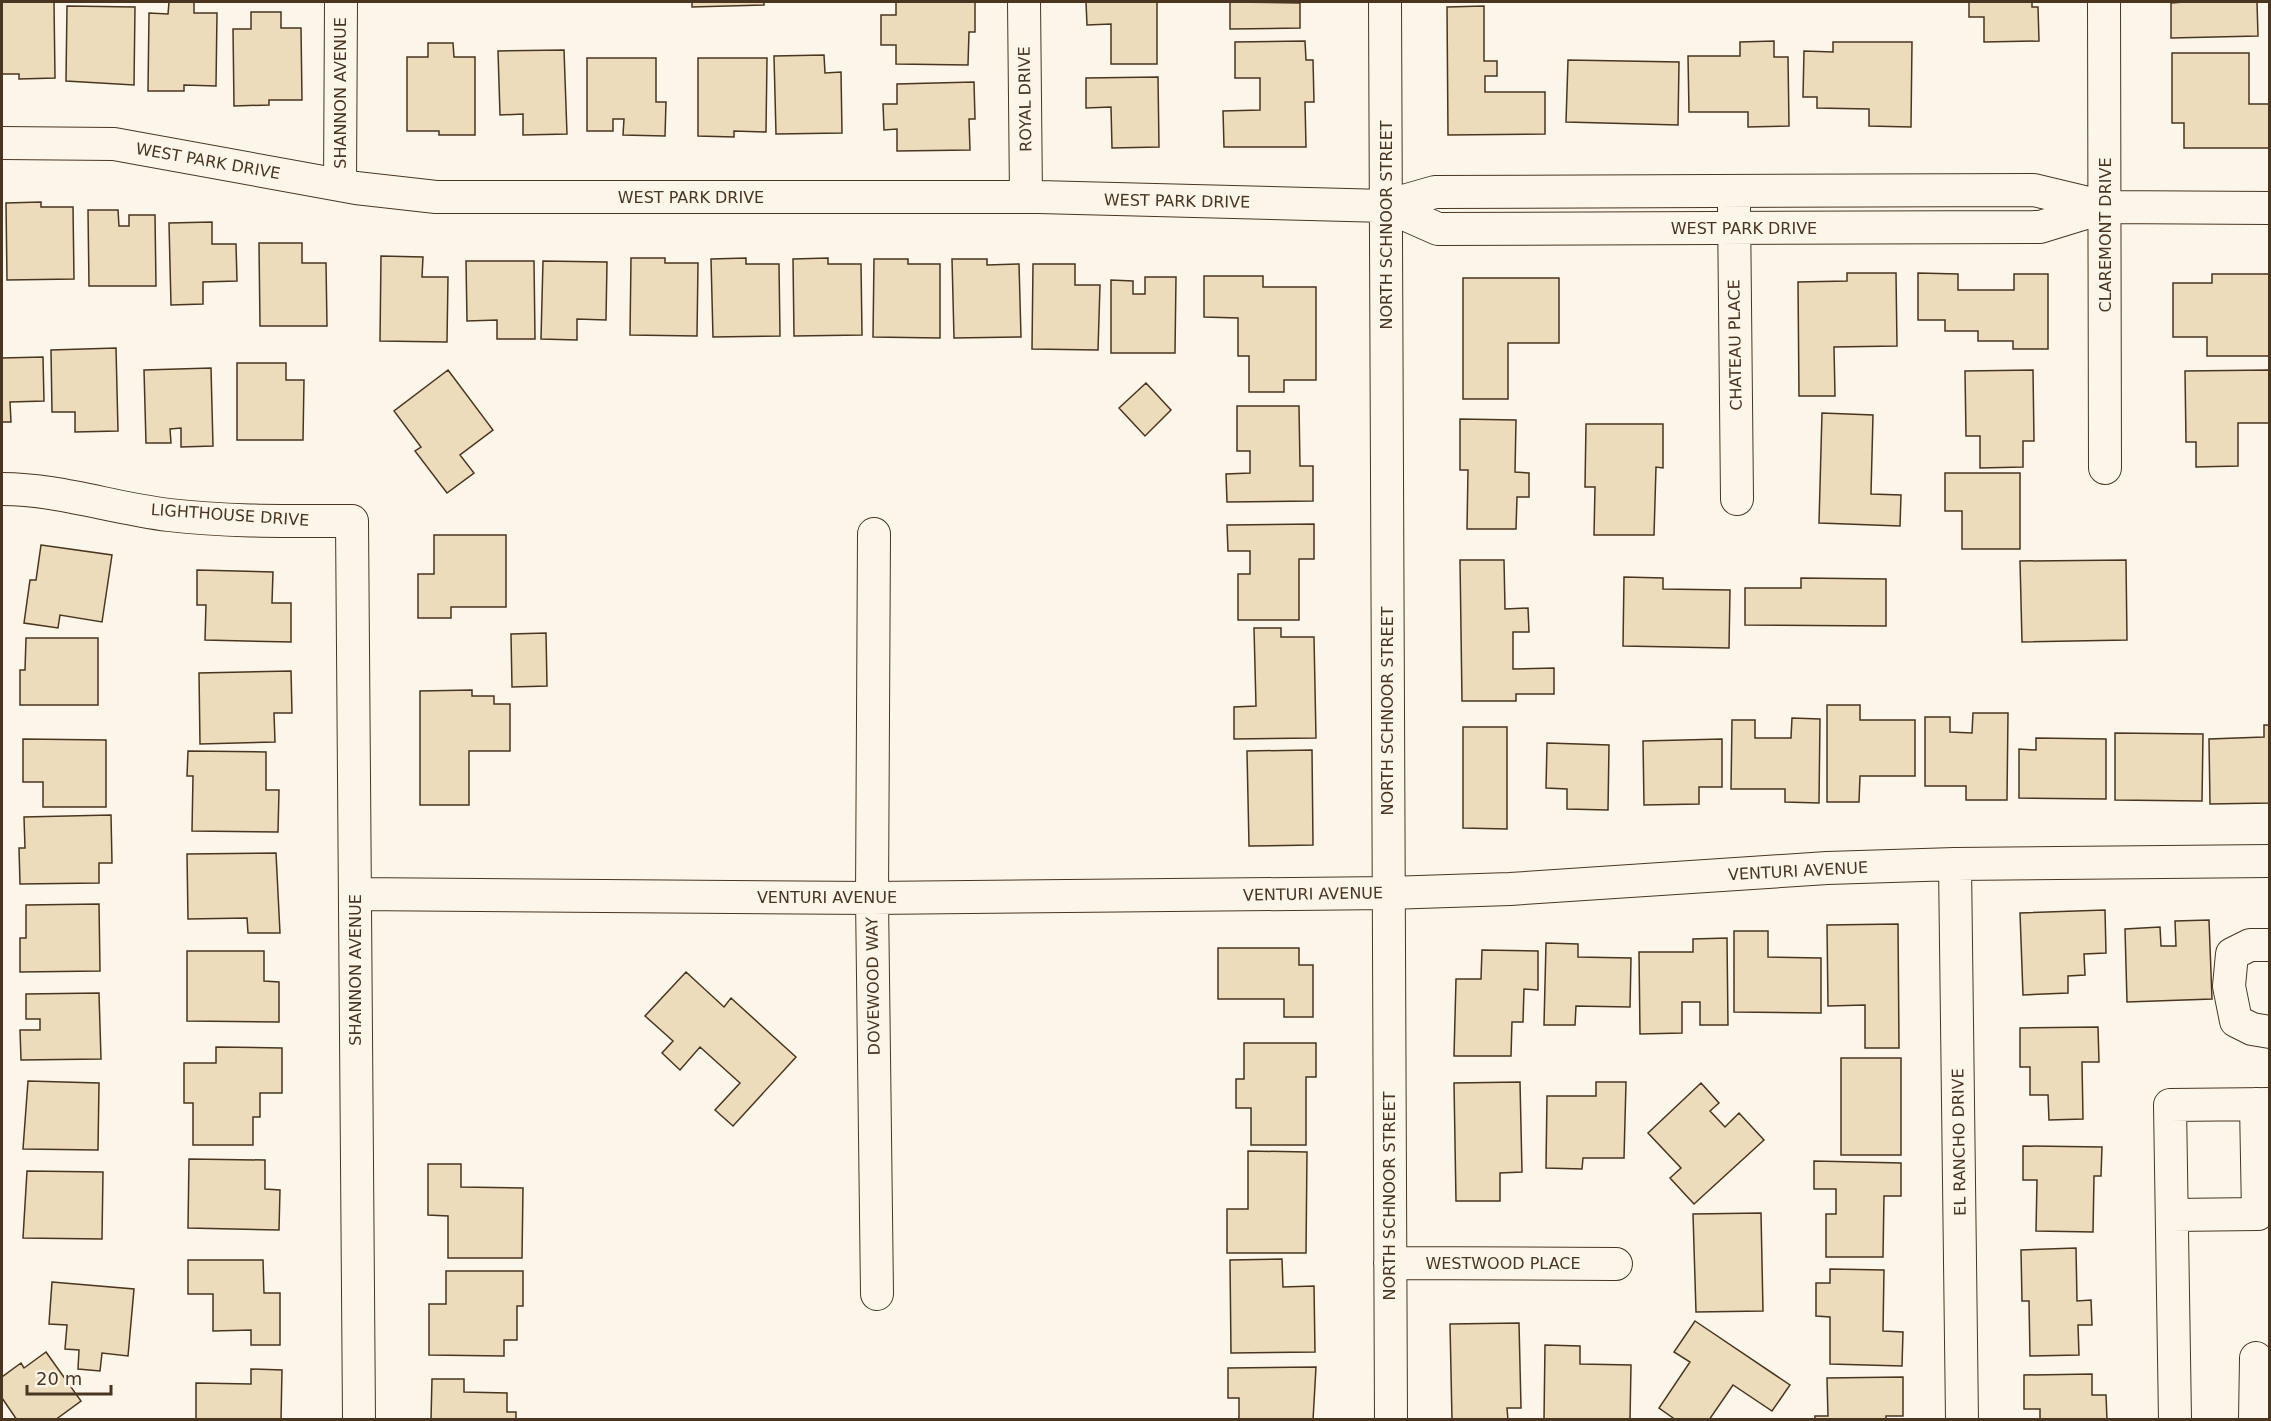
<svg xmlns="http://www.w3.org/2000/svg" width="2271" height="1421" viewBox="0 0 2271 1421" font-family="'DejaVu Sans',sans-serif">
	<rect width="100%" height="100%" fill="#fbf6e9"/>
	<path fill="#ecdcbc" stroke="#4a3520" stroke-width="1.5" d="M2,2H54L55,78L19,79V74H2Z
		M169,2H194V13H217L216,86L184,85V91H148L149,13L168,14Z
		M692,2H764V5L692,7Z
		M896,2H975V32H969L968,65L896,64V45H881V15H896Z
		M1086,2H1157V64H1111V24L1087,25Z
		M1230,2L1300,3V28L1230,29Z
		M1969,2H2032V7H2038L2039,41L1984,42V17H1969Z
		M2184,2H2257L2258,36L2171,38V3Z
		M67,6L135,7L134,85L66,81Z
		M1484,6V61H1497V76H1485V92H1545V134L1448,135L1447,7Z
		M251,12H281V28H301L302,100H269V105L234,106L233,29H251Z
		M1305,41L1306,60H1313L1314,102H1305L1306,147H1224L1223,111L1260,110V78H1235V42Z
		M1774,41V57H1788L1789,126L1748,127V112H1689L1688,56H1740V42Z
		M1833,42H1912L1911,127L1869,126V109L1817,108V97H1803L1804,51L1833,52Z
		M428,43H453L454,57H475V135H439V131H407V57H428Z
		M564,50L567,134L523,135V114L500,115L498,51Z
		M2172,53H2249V104H2270V148H2184V123H2172Z
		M824,55L825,73L841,72L842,133L776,134L774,56Z
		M587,58H656V102H666L665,136L623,135L624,119H613V131H587Z
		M698,58H767L766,132L734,131V137L698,136Z
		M1568,60L1679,62L1678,125L1566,122Z
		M1158,77L1159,147L1112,148L1111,107L1086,108V78Z
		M974,82L975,119H969L970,150L897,151V129L884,130L883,104H897V84Z
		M41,202V207H73L74,279L7,280L6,203Z
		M88,210H118L119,226H129V215H155L156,286H89Z
		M212,222V244H236L237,281L203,282V304L171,305L169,223Z
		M259,243H302V263H326L327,326H260Z
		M381,256L423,257L422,277H448L447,342L380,341Z
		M631,258H665V263H698L697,336L630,335Z
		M746,258V264H779L780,336L713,337L711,259Z
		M828,258V264H861L862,335L794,336L793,259Z
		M874,259H908V264H940V338L873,337Z
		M952,259H987V265L1019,264L1021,337L954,338Z
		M466,261H534L535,339H497V320L467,321Z
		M543,261L607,262L606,320L577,319V340L541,339Z
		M1033,264H1075V285H1100L1098,350L1032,349Z
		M1847,273H1896L1897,346L1834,347L1835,396H1799L1798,282L1847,281Z
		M1918,273L1958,274V290H2014V274H2048V349H2013V341H1978V331H1945V320H1918Z
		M2212,274H2270V356H2207V337H2173V283H2212Z
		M1204,276H1263V287H1316V380H1284V392H1249V356H1238V318L1204,317Z
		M1145,277H1176L1175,353H1111V280L1133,281V294H1145Z
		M1463,278H1559V343H1508V399H1463Z
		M116,348L118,431L75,432V412H52L51,350Z
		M43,357L44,401L10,402L11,422H2V358Z
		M237,363H286V380H304L303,440H237Z
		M211,368L213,446L181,447V428L170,429L171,443H146L144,370Z
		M448,370L493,430L460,455L474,473L447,493L415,451L421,447L394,411Z
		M2033,370L2034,441H2023V467L1980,468V436H1966L1965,371Z
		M2269,370V423H2238V466L2196,467V442H2186L2185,371Z
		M1146,383L1171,410L1145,436L1119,408Z
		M1237,406H1299L1300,466H1313V501L1227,502L1226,474L1250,473V451H1237Z
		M1822,413L1873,415L1871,494L1901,495L1900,526L1819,523Z
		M1460,419L1516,420L1515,472L1529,473V497H1517L1516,529H1467L1468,470H1460Z
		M1586,424H1663V468L1656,467L1654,535H1594L1595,487H1585Z
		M1945,473H2020V549H1962V511H1945Z
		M1314,524V559H1299V620H1238V574H1250V551H1228L1227,525Z
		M434,535H506V607H451V618H418V574H434Z
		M41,545L112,555L102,622L60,615L58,628L24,623L30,580H36Z
		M1460,560H1504L1505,609L1528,608L1529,632H1513V669L1554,668V694H1516V701H1462Z
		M2126,560L2127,640L2022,642L2020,561Z
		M197,570L273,572L272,603H291V642L205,640L206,605H197Z
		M1624,577L1663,578V589L1730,590L1729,648L1623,646Z
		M1801,578L1886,579V626L1745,625V588H1801Z
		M1254,628H1281V637H1314L1316,738L1234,739V707L1256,706Z
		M546,633L547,686L512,687L511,634Z
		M26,638H98V705H20V670H25Z
		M291,671L292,713H274L275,742L200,744L199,673Z
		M472,690V696H494V704H510V751H469V805H420V691Z
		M1827,705H1860V720H1915V776H1860L1859,802H1827Z
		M1973,713H2008L2007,800H1966V786H1925V717H1950V732L1972,733Z
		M1792,718L1820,719L1819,803L1785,802V789H1731L1732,720H1755V738H1791Z
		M2264,725H2270V803L2210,804L2209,739L2264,737Z
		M1463,727H1507V829L1463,828Z
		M2115,733L2203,734L2202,801L2115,800Z
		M2036,738L2106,739V799L2019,798V749L2036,750Z
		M23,739L106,740V807H43V782H23Z
		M1722,739V787H1699V804L1644,805L1643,741Z
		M1547,743L1609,745L1608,810L1567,809V789L1546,788Z
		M1312,750L1313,845L1249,846L1247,751Z
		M188,751L266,752V790H279L278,832L192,831L193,776H187Z
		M111,815L112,863H99V883L20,884L19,848H25L24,817Z
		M276,853L280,933H248L247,918L188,919L187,854Z
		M99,904L100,971L20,972V938H26V905Z
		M2105,910L2106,953L2084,954L2085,975L2068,976V993L2023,995L2020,913Z
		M2209,920L2212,999L2127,1002L2125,929L2160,927L2161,946H2176L2175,921Z
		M1898,924L1899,1048H1865V1005L1828,1006L1827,925Z
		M1734,931H1768V957L1821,958V1013L1734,1012Z
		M1727,938L1728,1025H1700V1002H1682V1033L1640,1034L1639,952H1693V939Z
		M1546,943L1578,944V957L1631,958L1630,1007L1576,1006L1575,1025H1544Z
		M1218,948H1299V965H1313V1017H1284V999H1218Z
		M1482,950L1538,951V990L1524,989L1523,1022H1512L1511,1056H1454L1456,979H1481Z
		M187,951H264V981L279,982V1022L187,1021Z
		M686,972L724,1007L731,998L796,1057L733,1126L715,1110L740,1083L700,1047L680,1070L662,1053L673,1041L645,1016Z
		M99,993L101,1059L21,1060L20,1030H40V1019H26V994Z
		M2098,1027L2099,1062H2082L2083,1119L2049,1120L2048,1095H2030V1067H2020V1028Z
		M1244,1043H1316V1077H1306V1145H1251V1108H1236V1079H1244Z
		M216,1047L282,1048V1093H260V1117H253V1145H193V1103H184V1063H216Z
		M1841,1058H1901V1155H1841Z
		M28,1081L99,1083L98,1150L23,1149Z
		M1520,1082L1522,1172L1500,1173V1201H1456L1454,1083Z
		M1596,1082H1626L1624,1158H1583L1582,1169L1546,1168L1547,1096H1596Z
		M1701,1083L1719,1103L1710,1111L1725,1127L1739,1113L1764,1140L1694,1204L1670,1178L1681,1168L1648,1133Z
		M2023,1146L2102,1147L2101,1176H2094L2093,1232L2036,1231L2037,1180H2023Z
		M1248,1151L1307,1152L1306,1253H1227V1209H1248Z
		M189,1159L265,1160V1189L280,1190L279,1230L188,1228Z
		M1814,1161L1901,1163V1196H1884L1883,1257H1826V1214H1836V1189H1814Z
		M428,1164H461V1187L523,1188L522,1258H448V1216L428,1215Z
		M27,1171L103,1172L102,1239L23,1238Z
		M1761,1213L1763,1311L1696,1312L1693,1214Z
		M2076,1248L2077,1301L2091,1300L2092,1325H2078L2079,1355L2030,1356L2029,1301H2022L2021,1250Z
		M1282,1259L1283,1287L1314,1286L1315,1352L1231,1353L1230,1260Z
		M188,1260H263L264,1293H280V1345H251V1330L213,1331V1294H188Z
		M1830,1269L1884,1270L1883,1331L1903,1332L1902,1366L1830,1364V1317L1816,1316V1283H1830Z
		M446,1271H523V1306H517V1340H504V1356L429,1355V1304H446Z
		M52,1282L134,1289L128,1356L102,1353L100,1371L78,1369L79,1350L65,1349L67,1325L49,1324Z
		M1695,1321L1790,1385L1772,1411L1733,1385L1709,1420H1676L1659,1408L1690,1362L1674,1352Z
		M1519,1323L1521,1408H1507L1508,1420H1452L1450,1324Z
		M1545,1345L1580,1346V1364L1631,1365L1630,1420H1544Z
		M46,1352L81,1401L55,1420H17L2,1398V1377L21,1363L24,1368Z
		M1316,1367L1313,1420H1239V1398H1228V1368Z
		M251,1369L282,1370L281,1420H189L196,1419V1383L251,1384Z
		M2092,1374V1395H2106L2107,1420H2040V1409H2024V1375Z
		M1903,1377V1416H1886V1420H1815V1416H1828L1827,1378Z
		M432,1379H464V1392L507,1393V1412H516V1420H431Z"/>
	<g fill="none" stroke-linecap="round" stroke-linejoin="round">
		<g stroke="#4a3520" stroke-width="34">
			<path id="minor" d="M1024,2L1026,197
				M1385,2L1391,1420
				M2104,2L2105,468
				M2,143L114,144L356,188L436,197H1038L1386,206L1435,192L2034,190L2105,207L2270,208
				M340,185L341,2
				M1386,206L1438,229L2040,227L2105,207
				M1734,207L1737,499
				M2,489C58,489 112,508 169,515C229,522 291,521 352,521L359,1420
				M874,534L872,898L877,1294
				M1955,864L1962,1420
				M355,894L872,898L1388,893L1510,889L1827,868L1955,864L2270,861
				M2270,945H2250L2232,954L2229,986L2236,1021L2252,1029L2270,1032
				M2172,1215L2258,1214L2256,1104
				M1390,1263L1616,1264
				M2175,1420L2170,1105L2270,1104
				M2255,1420L2256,1358"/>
		</g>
		<use href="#minor" stroke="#fbf6e9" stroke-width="32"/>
	</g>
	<g text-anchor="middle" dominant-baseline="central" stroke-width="4.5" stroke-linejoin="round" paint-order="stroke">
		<g font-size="16" fill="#4a3520" stroke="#fbf6e9">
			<text transform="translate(340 93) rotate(-90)">SHANNON AVENUE</text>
			<text transform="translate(1025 99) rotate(-91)">ROYAL DRIVE</text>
			<text transform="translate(208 161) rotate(10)">WEST PARK DRIVE</text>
			<text x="691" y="197">WEST PARK DRIVE</text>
			<text transform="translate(1177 201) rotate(1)">WEST PARK DRIVE</text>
			<text transform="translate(1386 225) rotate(-90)">NORTH SCHNOOR STREET</text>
			<text x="1744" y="228">WEST PARK DRIVE</text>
			<text transform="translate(2105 235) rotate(-90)">CLAREMONT DRIVE</text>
			<text transform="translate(1735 345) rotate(-91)">CHATEAU PLACE</text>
			<text transform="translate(230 515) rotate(4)">LIGHTHOUSE DRIVE</text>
			<text transform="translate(1387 711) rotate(-90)">NORTH SCHNOOR STREET</text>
			<text transform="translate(1798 871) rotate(-3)">VENTURI AVENUE</text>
			<text transform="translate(1313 894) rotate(-1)">VENTURI AVENUE</text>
			<text x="827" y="897">VENTURI AVENUE</text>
			<text transform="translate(355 970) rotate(-90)">SHANNON AVENUE</text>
			<text transform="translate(873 986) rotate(-91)">DOVEWOOD WAY</text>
			<text transform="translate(1959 1142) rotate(-91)">EL RANCHO DRIVE</text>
			<text transform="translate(1389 1196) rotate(-90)">NORTH SCHNOOR STREET</text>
			<text x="1503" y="1263">WESTWOOD PLACE</text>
		</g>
	</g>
	<rect width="2271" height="1421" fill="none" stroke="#4a3520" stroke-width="6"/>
	<path d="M27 1385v9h84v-9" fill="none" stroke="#4a3520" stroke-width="3"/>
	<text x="36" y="1385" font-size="18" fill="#4a3520" stroke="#fbf6e9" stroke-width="4.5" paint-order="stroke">20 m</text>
</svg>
